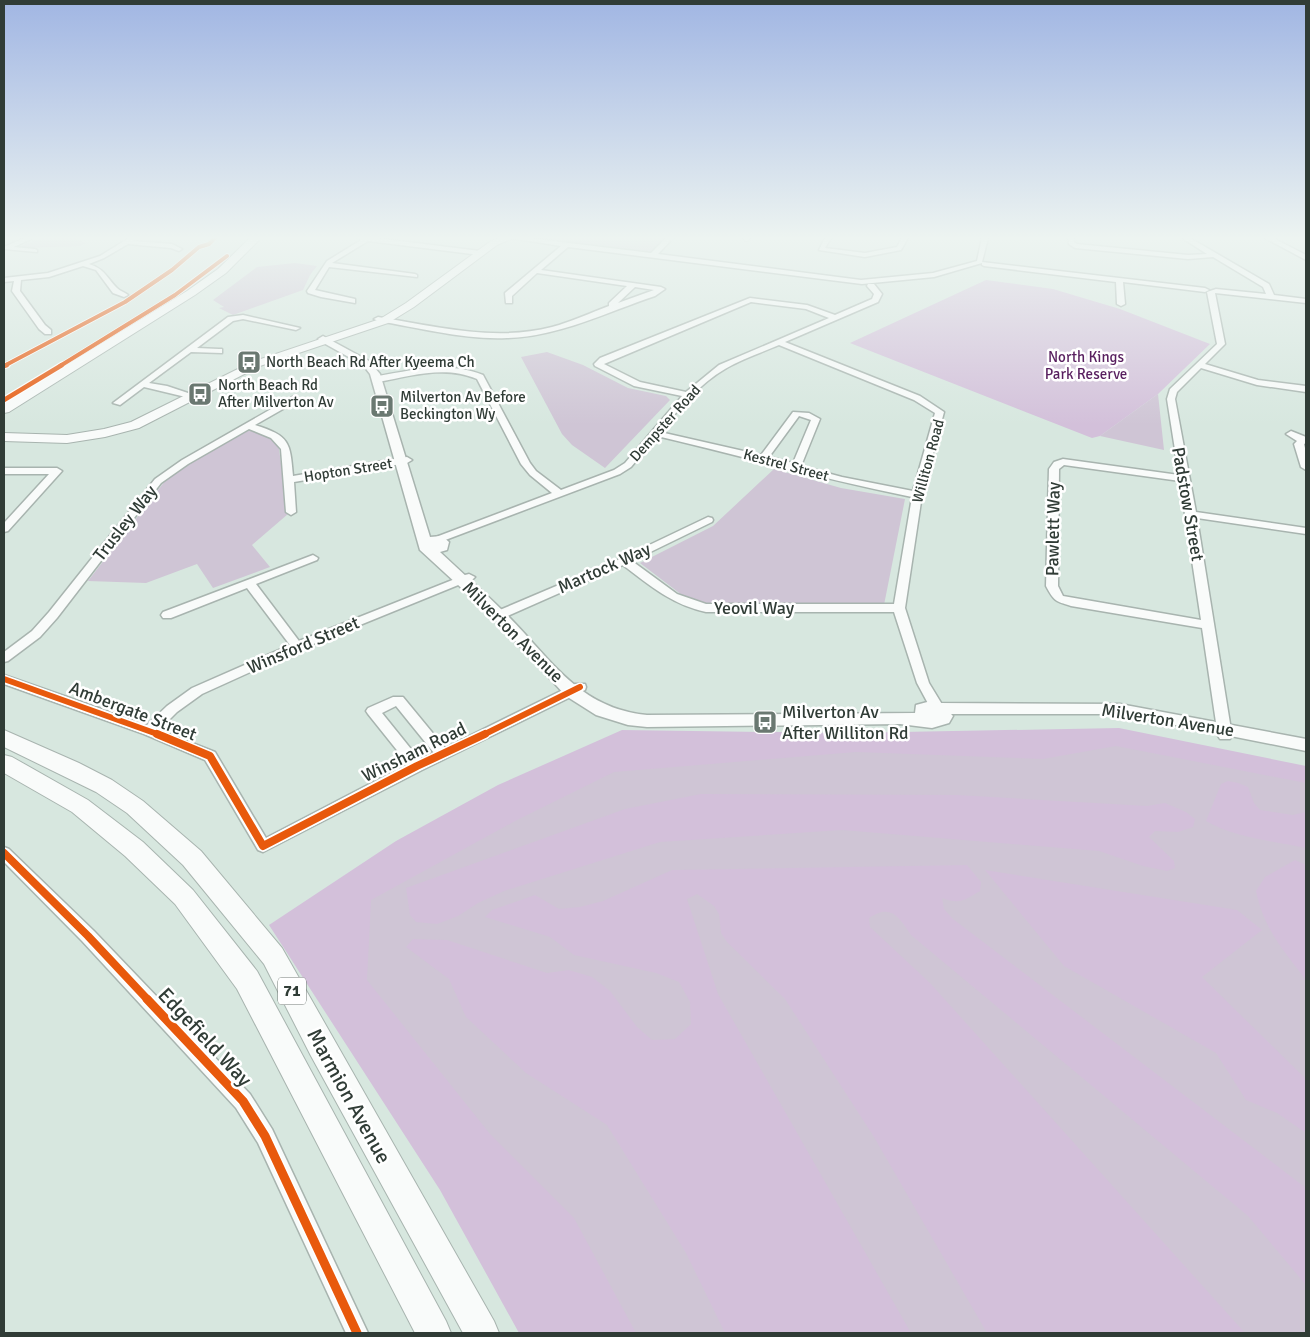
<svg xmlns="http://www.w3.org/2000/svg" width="1310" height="1337" viewBox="0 0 1310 1337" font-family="Signika,sans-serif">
	<rect width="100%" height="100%" fill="#d7e7df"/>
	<path fill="#cfc5d5" d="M40,238H75L86,243L80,246L27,248L19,247Z
		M530,238H666L649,253Z
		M295,263L317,266L310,275L303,290L233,315L219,308L224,307L213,300L257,267Z
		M547,352L583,365L628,388L666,396L670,400L605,468L572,445L562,434L521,357Z
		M1158,394L1164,450L1100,436Z
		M248,431C259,431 275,438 279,449L288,514L252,545L270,567L213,588L197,564L146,583L88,581L165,481L190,462Z
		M774,469L841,488L905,499L884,605H695L640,563L713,526Z
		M1120,736L1306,774V1333H542L280,928L621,745Z"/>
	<path fill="#d3c0da" d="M986,280L1053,289L1120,309L1210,344L1158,394L1100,436L1092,438L850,343Z
		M1119,728L1306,766V783L1116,746L1043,759L856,752L614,772L517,820L371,900L367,980L490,1134L574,1218L636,1333H519L440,1190L269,925L396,841L498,785L622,730L849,733Z
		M1228,781L1238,783L1248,787L1254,803L1260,810L1293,815L1306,812V848C1273,841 1236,838 1206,821L1221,784Z
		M701,794L957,795L1147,806L1165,803L1186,812L1195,819L1193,827L1178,832L1155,831L1149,837L1174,861L1175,868L1167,871L1143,866L1099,851L842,830L660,842L504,891L478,903L458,916L437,924L416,922L410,915L406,888L625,809Z
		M1295,860L1306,865V980C1283,950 1264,929 1256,891L1265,877Z
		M967,865L981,882L980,891C964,900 960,905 942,898L944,909L953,919L1306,1188V1285L1248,1216L911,935C899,917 891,903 869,918L870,927L930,983L1245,1333H987L874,1137L785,999L727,942L721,933L719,914L714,906L697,894L687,899L718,994L911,1333H725L686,1253L607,1125L526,1073L466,1017L449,979L406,947L413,939L447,940L547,973L569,970L592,977L610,991L637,1027L652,1040L675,1039L691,1024L690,1002L679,982L656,973L574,955L550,937L485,917L492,910L535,895L559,909L580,907L603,901L672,870Z
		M985,870L1237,910L1262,930L1202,977L1306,1079V1133L1277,1113L1246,1100L1216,1053L1064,966Z"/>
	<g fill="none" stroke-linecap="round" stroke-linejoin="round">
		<g stroke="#a8b4af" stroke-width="3">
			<path id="minor" d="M24,238H33L14,247L35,249L37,250V252L4,249V247Z
				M129,238H137L134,241L172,244L182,249L179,251L171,248L128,244L104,258L89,264C105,269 106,277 117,288C120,291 124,292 128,295L124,297L113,293L96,270L83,266L49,277L21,280L20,291L45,325L51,330V334H45L39,329L12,291L14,281L4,282V278L48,273L100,256Z
				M358,238H376L480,251L483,253L480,255L368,241L332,263L415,274L417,275V277L329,267L315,290L355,299V303L321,297L308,293L307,291L327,261L361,240Z
				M510,238H528L651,253L666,238H673L658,254L861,280L933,273L977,261L982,238H988L982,262L1205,288L1209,290L1205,292L1123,282L1125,304L1121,306L1117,304L1116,282L984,266L982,265V263L934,277L862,284L568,247L541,270L661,287L665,289L655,296C607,312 558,337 507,338C465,340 420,328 378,321L374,319L378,317C435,326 494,342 552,327C571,322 590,313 609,306V303L627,286L537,273L512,296V303H506L505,293L561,246ZM635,287L654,290L618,303Z
				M743,238H751L746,241Z
				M825,238H831L825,248L865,253L897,247L902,238H908L901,250L865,257L819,250Z
				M1068,238H1074V242L1077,244L1188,255L1207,254L1182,238H1190L1269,284L1274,295L1306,299V303L1215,293L1225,344L1205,364L1258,380L1306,386V392L1257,385L1201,368L1177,392L1175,399L1196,512L1306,528V534L1197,518L1232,736L1230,739H1220L1218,736L1202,628L1071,606C1055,601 1054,601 1046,586L1049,469L1054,462L1063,459L1179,475L1167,399L1170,389L1217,344L1207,292L1216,289L1266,294L1263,287L1213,257L1188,259L1075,248L1069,244ZM1064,465L1180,481L1201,620L1063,596L1058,586L1059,469Z
				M1265,238H1273L1306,255V260Z
				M868,284H874L882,294L878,302L785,342L920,396L944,412L922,495L905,608L929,683L943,706L941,709H931L917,683L894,612H706C673,605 650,586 623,565L503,618H495L493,615L495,612L620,559L708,517L712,518L713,520L712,522L632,561L677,594L706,604H894L912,497C826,480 742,456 657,436L631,467L620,474L440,542L435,539L436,537L552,493L530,475L521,464L477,379C445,365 411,376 378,382L374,379L378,376C414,370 448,361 483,375L530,463L536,471L561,490L614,470L625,463L682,396L634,386L595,366L594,364L600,358L750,298L807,305L835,315L872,299L874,294L867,286ZM751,302L806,309L829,318L719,365L686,392L640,382L604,364ZM779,345L914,400L935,413L913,491L842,477L801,466L820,419L809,413L793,412L761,455L660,432C679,409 699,384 725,369C741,359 761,353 779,345ZM799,416L811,420L793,463L769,457Z
				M243,315L300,328L296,330L243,319L233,321L197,348L219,349H222V353L191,352L149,383L167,386L194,395V399L144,387L120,405L113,403L228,317Z
				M294,396L298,399L297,401L255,425C290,436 290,442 293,476L407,457L412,460L407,463L294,482L296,512L291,515L286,512L281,449L271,438L249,429L188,464L161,483L57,618L40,637L8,661L4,662V652L32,631L49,612L155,479L182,460Z
				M1291,431L1306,437V443L1304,444L1306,452V470L1301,467L1294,444L1297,441L1286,434Z
				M4,468H57L62,471L8,531L4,532V523L49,474H4Z
				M313,555L318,558L317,560L256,584L299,641L465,575L469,574L475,577L473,579L301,649L202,694L177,712L159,730L215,752L266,838L408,764L368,714L366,711L368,708L393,697H403L445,748L575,684H585L586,687L585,690L422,770L263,852L258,850L205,760L144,734L4,684V675L147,725L167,706L192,688L290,645L247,588L171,618H163L161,615L163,612ZM396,706L434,753L419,759L382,713Z
				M4,847L9,849L94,931L250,1094L272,1129L368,1333H346L258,1143L236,1108L82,941L4,862Z"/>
		</g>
		<g stroke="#a8b4af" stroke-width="3">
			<path id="tertiary" d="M323,336L369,361L380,374L430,537L442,536L449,542L447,550L440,552C461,572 483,591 504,612C550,657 577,708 647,715L915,713L916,705L931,701L938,703L1120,704L1306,739V751L1120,714H951L953,716L949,723L932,728L900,724L647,727L628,725L596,715L566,696L494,618L420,550L370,374L363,365L320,341L318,339Z"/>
		</g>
		<g stroke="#a8b4af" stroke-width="2">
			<path id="secondary" d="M499,238H513L497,245L414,307L388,323L260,366L139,428L105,437L67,443L4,441V433L67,435L104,429L131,422L252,362L380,319L406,303L491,241Z"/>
		</g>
		<g stroke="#a8b4af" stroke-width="2">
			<path id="trunk" d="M250,238H261L226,273L195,295L9,412L4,413V403L187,291L218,269Z
				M4,730L79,763L112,780L143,801L201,851L282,948L494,1321L499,1333H463L311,1056L264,964L183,865L127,813L96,792L4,747Z
				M4,755L12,757L88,800L143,842L193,890L257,971L446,1321L451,1333H415L237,989L175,904L125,856L72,812L4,773Z"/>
		</g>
		<use href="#minor" fill="#f9fbfa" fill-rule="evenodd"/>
		<use href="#tertiary" fill="#f9fbfa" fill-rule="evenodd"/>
		<use href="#secondary" fill="#f9fbfa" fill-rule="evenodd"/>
		<use href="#trunk" fill="#f9fbfa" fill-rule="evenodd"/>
		<g stroke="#fff" stroke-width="5.5">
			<path id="cycleway-far4" d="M4,366L125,302L172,270L199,247L209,244L215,238
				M60,366L175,295L227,256"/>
		</g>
		<g stroke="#fff" stroke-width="7">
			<path id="cycleway-far3" d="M4,366L7,365
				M4,400L62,365"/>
		</g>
		<g stroke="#fff" stroke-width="9">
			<path id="cycleway-far2" d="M4,679L160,735
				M483,735L580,687"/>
		</g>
		<g stroke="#fff" stroke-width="11">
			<path id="cycleway-far1" d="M157,734L210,756L263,846L417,766L485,734
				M4,853L88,936L148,1000"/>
		</g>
		<g stroke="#fff" stroke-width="12">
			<path id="cycleway" d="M147,999L243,1101L265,1136L357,1333"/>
		</g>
		<use href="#cycleway-far4" stroke="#e8590c" stroke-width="4"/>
		<use href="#cycleway-far3" stroke="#e8590c" stroke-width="4.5"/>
		<use href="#cycleway-far2" stroke="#e8590c" stroke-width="6"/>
		<use href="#cycleway-far1" stroke="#e8590c" stroke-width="8"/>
		<use href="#cycleway" stroke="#e8590c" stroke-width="9"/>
	</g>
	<linearGradient id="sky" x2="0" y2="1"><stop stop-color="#a1b6e3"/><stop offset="0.56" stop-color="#edf4f1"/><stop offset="1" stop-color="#edf4f1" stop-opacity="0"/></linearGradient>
	<rect width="1310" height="425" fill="url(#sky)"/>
	<defs>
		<g id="bus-square" transform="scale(1.25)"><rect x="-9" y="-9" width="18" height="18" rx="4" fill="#6a7871" stroke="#fff"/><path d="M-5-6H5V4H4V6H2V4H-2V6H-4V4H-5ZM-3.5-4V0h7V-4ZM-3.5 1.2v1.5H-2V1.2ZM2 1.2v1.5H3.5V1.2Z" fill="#fff"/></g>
	</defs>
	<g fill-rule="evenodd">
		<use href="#bus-square" x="249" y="362"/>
		<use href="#bus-square" x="200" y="394"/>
		<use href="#bus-square" x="382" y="406"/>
		<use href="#bus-square" x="765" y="722"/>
	</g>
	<g text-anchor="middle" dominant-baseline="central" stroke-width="5" stroke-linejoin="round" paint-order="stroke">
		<g font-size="15" fill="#581f5f" stroke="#fff">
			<text x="1086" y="357">North Kings<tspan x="1086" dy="17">Park Reserve</tspan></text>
		</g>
		<g font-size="15" fill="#303c36" stroke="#fff" text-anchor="start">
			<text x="266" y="362">North Beach Rd After Kyeema Ch</text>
			<text x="218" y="385">North Beach Rd<tspan x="218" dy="17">After Milverton Av</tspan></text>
			<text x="400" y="397">Milverton Av Before<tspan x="400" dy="17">Beckington Wy</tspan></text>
		</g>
		<g font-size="15" fill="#303c36" stroke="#fff">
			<text transform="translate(665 423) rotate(-48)">Dempster Road</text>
			<text transform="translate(928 461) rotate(-75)">Williton Road</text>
			<text transform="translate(786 465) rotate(15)">Kestrel Street</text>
			<text transform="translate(348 470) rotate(-9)">Hopton Street</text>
		</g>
		<rect fill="#fff" stroke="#6e7672" stroke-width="1" x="278" y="977.5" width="28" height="27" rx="4"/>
		<g font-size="16" font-weight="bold" fill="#303c36">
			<text x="292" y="991">71</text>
		</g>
		<g font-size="18" fill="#303c36" stroke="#fff">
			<text transform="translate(1188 504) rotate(80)">Padstow Street</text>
			<text transform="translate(125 523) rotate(-52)">Trusley Way</text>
			<text transform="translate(1053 529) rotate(-89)">Pawlett Way</text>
			<text transform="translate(604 568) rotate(-24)">Martock Way</text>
			<text x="754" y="608">Yeovil Way</text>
			<text transform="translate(513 632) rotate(45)">Milverton Avenue</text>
			<text transform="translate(303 645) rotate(-23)">Winsford Street</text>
			<text transform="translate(133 711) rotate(21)">Ambergate Street</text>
			<text transform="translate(1168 720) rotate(9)">Milverton Avenue</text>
			<text transform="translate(414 752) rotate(-26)">Winsham Road</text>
		</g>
		<g font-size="18" fill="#303c36" stroke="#fff" text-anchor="start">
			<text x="782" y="712">Milverton Av<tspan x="782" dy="21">After Williton Rd</tspan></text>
		</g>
		<g font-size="21" fill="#303c36" stroke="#fff">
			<text transform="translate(205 1037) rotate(47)">Edgefield Way</text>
			<text transform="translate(349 1096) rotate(61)">Marmion Avenue</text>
		</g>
	</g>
	<rect width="1310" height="1337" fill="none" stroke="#303c36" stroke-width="10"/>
</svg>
